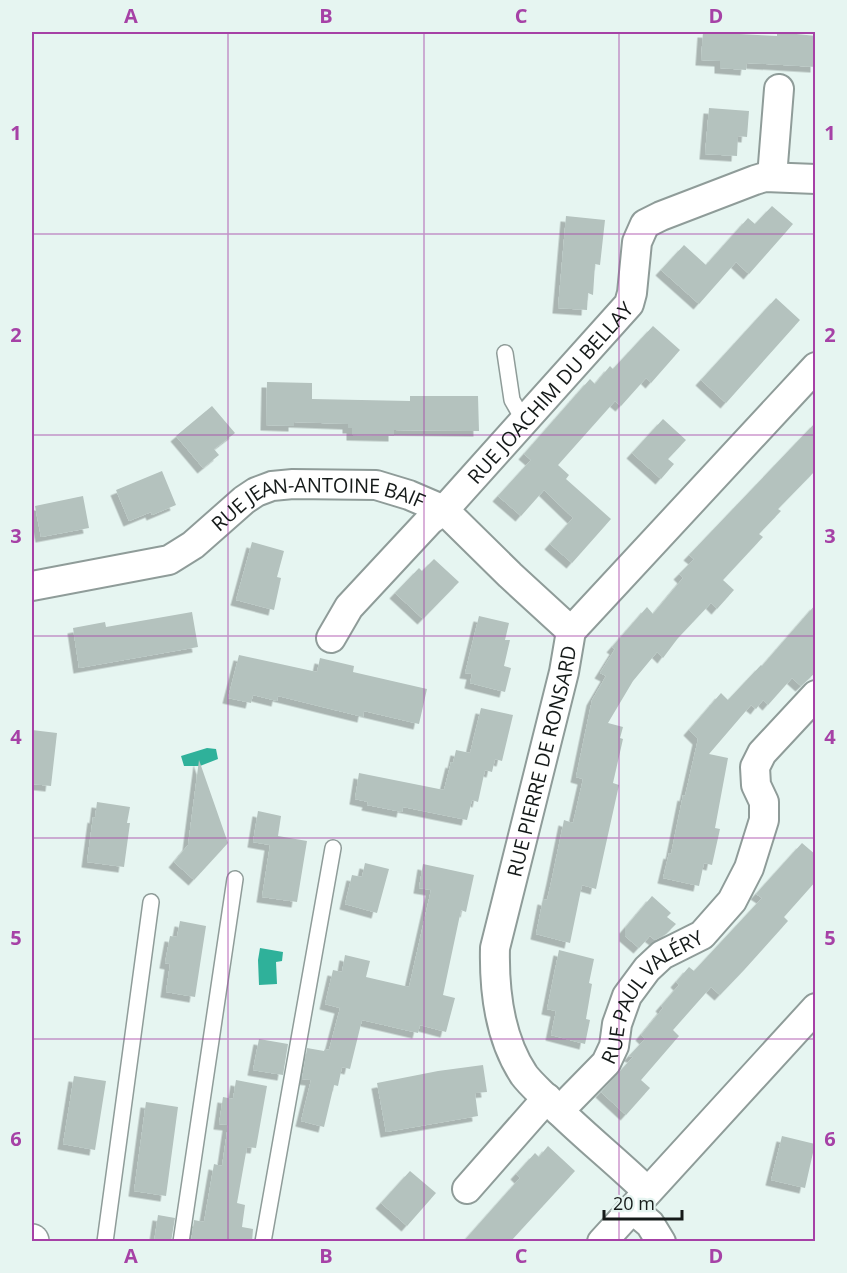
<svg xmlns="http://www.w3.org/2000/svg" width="847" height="1273" viewBox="0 0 847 1273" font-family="'Open Sans',sans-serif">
	<defs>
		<filter id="shadow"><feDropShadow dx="-5.5" dy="5.5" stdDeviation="0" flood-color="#0004"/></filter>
	</defs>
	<rect width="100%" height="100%" fill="#e6f5f1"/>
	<path fill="#2fb19a" d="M207,748L216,749L218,759L200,766H184L181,756Z
		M260,948L283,952L282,961L276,962L277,984L259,985L258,960Z"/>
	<path fill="#b4c2be" filter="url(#shadow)" d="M703,32L777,36V32L816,36V67L747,63L746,70L720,68V61L701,60Z
		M709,108L749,111L747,137L738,136L737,156L705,154Z
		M772,206L793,224L749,274L736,262L699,304L661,270L684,245L706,265L748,218L755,224Z
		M566,216L605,220L600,265L595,264L593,295L588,293L587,310L558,308Z
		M776,298L800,320L726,403L701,380Z
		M653,326L680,350L651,383L646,378L621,406L615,401L558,465L569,475L566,479L611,519L572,563L550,544L573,518L544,490L521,516L498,496L531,460L524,454L590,379L595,384L610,366L613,369Z
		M267,382L312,383V399L410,401V396H478L479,431L394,430V436L352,435V428H348V424L294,422V426L266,425Z
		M212,406L235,433L214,449L219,455L203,468L176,436Z
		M663,419L686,440L668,459L674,464L661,479L632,453Z
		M816,422V470L778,509L781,511L759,534L763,537L723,580L734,590L717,609L711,603L678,638L663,658L657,652L633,681L608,723L623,727L620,738L623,739L613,783L619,785L596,889L582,885L570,943L536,934L543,899L547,900L552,878L564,820L573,823L583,779L576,777L592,700L606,676L600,673L615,649L612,647L647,607L653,614L683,578L679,574L694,559L689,555Z
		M162,471L176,505L152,515L151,512L129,521L116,490Z
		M83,496L89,528L41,537L35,506Z
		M252,542L284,551L277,577L281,578L274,610L236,600Z
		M434,559L459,582L423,619L395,593L419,568L422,571Z
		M816,604V672L801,686L792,678L768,705L763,700L756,709L751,705L709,754L728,758L715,828L720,829L712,865L704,863L699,886L663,878L669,853L671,854L683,795L685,796L698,739L689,730L721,693L728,700L761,665L762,666Z
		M192,612L198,647L79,668L73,628L105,622L106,627Z
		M479,616L509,623L505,640H510L504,666L511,668L505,692L470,683L472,674L465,673Z
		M239,655L317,672L320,658L354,666L353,672L427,689L419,724L364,711L363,717L278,696L277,701L253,695L251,703L228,698Z
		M481,708L513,715L502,761L495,759L492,772L485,770L478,802L472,800L467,820L403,807L402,812L367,805L368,802L355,799L359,773L444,790L451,762L453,763L456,750L470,753Z
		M32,730L57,733L51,786L32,784Z
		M199,760L228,843L194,880L174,862L188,845Z
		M97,802L130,807L127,823H130L124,867L87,862L93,817L95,818Z
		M258,811L281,816L278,836L307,841L297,902L262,897L270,845L253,842Z
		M802,843L816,855V881L784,917L788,921L744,970L720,995L711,987L673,1030L679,1036L641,1080L650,1088L626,1115L601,1092L633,1057L629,1056L645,1039L641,1035L663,1008L661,1006L679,985L676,982L689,967L694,971L762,898L756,894Z
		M365,863L389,869L377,913L345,904L352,875L362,877Z
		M423,864L474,875L466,912L461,910L443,995L455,998L446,1032L420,1025L418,1033L362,1020L350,1069L342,1067L338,1086L334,1085L324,1127L301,1121L311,1080L302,1079L307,1048L324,1051L325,1049L329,1050L340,1008L325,1004L333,970L342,972L345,955L370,961L366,977L409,987L431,890L419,888Z
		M652,896L671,913L667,917L676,924L666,934L655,940L650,936L639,948L625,936V928Z
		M180,921L206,926L195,997L166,992L170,964L165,963L170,936L177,937Z
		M559,950L594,959L589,983L592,984L586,1019L590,1020L585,1044L551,1035L556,1011L547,1009Z
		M259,1039L288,1044L283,1075L253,1070Z
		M483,1065L487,1092L475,1093L478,1116L386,1132L377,1083L438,1071Z
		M74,1076L106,1081L95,1150L63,1144Z
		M236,1080L267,1086L256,1148L247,1147L237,1203L245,1205L242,1227L253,1229L252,1242H191L194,1220L204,1222L214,1164L222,1166L228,1125L219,1124L223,1097L233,1099Z
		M146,1102L178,1107L166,1196L134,1191Z
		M782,1136L815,1144L805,1188L771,1180Z
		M548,1146L575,1171L510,1242H463L520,1178L516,1174L535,1153L539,1157Z
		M410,1171L436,1193L407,1226L381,1203Z
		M158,1215L175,1218L171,1242H154Z"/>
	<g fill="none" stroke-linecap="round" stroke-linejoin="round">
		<g stroke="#8f9c99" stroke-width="18">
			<path id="lane" d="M505,353L512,400L524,421
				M105,1242L151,902
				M181,1242L235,879
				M263,1242L333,848"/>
		</g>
		<g stroke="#8f9c99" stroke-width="32">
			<g id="street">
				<path d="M772,177L779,89"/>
				<path id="s1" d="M32,586L169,560L193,545L244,500L256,492L272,486L293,484L376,485L409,495L444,510L510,575L571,631"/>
				<path id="s2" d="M331,638L349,607L430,520L444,510L629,304L632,293L637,242L645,224L661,216L755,180L765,177L816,179"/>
				<path id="s3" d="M559,1111L606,1063L614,1046L617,1024L627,996L647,969L662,955L702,935L732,901L749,868L764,820V802L756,785L755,767L762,753L816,695"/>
				<path d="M467,1189L547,1098"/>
				<path id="s4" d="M647,1191C614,1159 578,1131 546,1098C539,1091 530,1083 524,1075C500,1039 494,990 495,948L564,672L571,631L816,367"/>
				<path d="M632,1209L650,1224L661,1242"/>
				<path d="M602,1242L816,1008"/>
			</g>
		</g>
		<g stroke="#8f9c99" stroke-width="36">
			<path id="secondary" d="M32,1241V1242"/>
		</g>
		<use href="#lane" stroke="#fff" stroke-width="15"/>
		<use href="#street" stroke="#fff" stroke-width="28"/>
		<use href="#secondary" stroke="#fff" stroke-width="33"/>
	</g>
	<path fill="none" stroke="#a641a6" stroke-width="1.5" stroke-opacity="0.55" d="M228,32V1242M424,32V1242M619,32V1242M32,234H816M32,435H816M32,636H816M32,838H816M32,1039H816"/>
	<g text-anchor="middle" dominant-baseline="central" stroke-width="4.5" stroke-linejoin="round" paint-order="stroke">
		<g font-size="20" fill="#151a19" stroke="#e6f5f1">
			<text stroke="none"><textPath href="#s2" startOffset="330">RUE JOACHIM DU BELLAY</textPath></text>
			<text stroke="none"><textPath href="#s1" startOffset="309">RUE JEAN-ANTOINE BAIF</textPath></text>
			<text stroke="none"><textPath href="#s4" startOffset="494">RUE PIERRE DE RONSARD</textPath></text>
			<text stroke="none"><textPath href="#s3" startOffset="152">RUE PAUL VALÉRY</textPath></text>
		</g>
	</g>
	<rect width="847" height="1273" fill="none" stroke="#e6f5f1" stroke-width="66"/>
	<path d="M604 1210v9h78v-9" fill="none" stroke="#151a19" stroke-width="3"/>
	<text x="613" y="1210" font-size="18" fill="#151a19" stroke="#e6f5f1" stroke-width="4.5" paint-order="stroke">20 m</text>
	<rect x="33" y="33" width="781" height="1207" fill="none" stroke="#a641a6" stroke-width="2"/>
	<g font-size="20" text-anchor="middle" font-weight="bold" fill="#a641a6">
		<text x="131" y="23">A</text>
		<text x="326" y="23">B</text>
		<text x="521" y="23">C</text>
		<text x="716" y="23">D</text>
		<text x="16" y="140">1</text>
		<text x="830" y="140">1</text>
		<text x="16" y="342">2</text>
		<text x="830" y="342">2</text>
		<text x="16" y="543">3</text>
		<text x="830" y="543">3</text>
		<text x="16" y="744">4</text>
		<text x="830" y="744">4</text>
		<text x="16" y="945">5</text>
		<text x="830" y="945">5</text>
		<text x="16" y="1146">6</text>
		<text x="830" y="1146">6</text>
		<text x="131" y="1263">A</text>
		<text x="326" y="1263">B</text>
		<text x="521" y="1263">C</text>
		<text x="716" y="1263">D</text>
	</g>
</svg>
